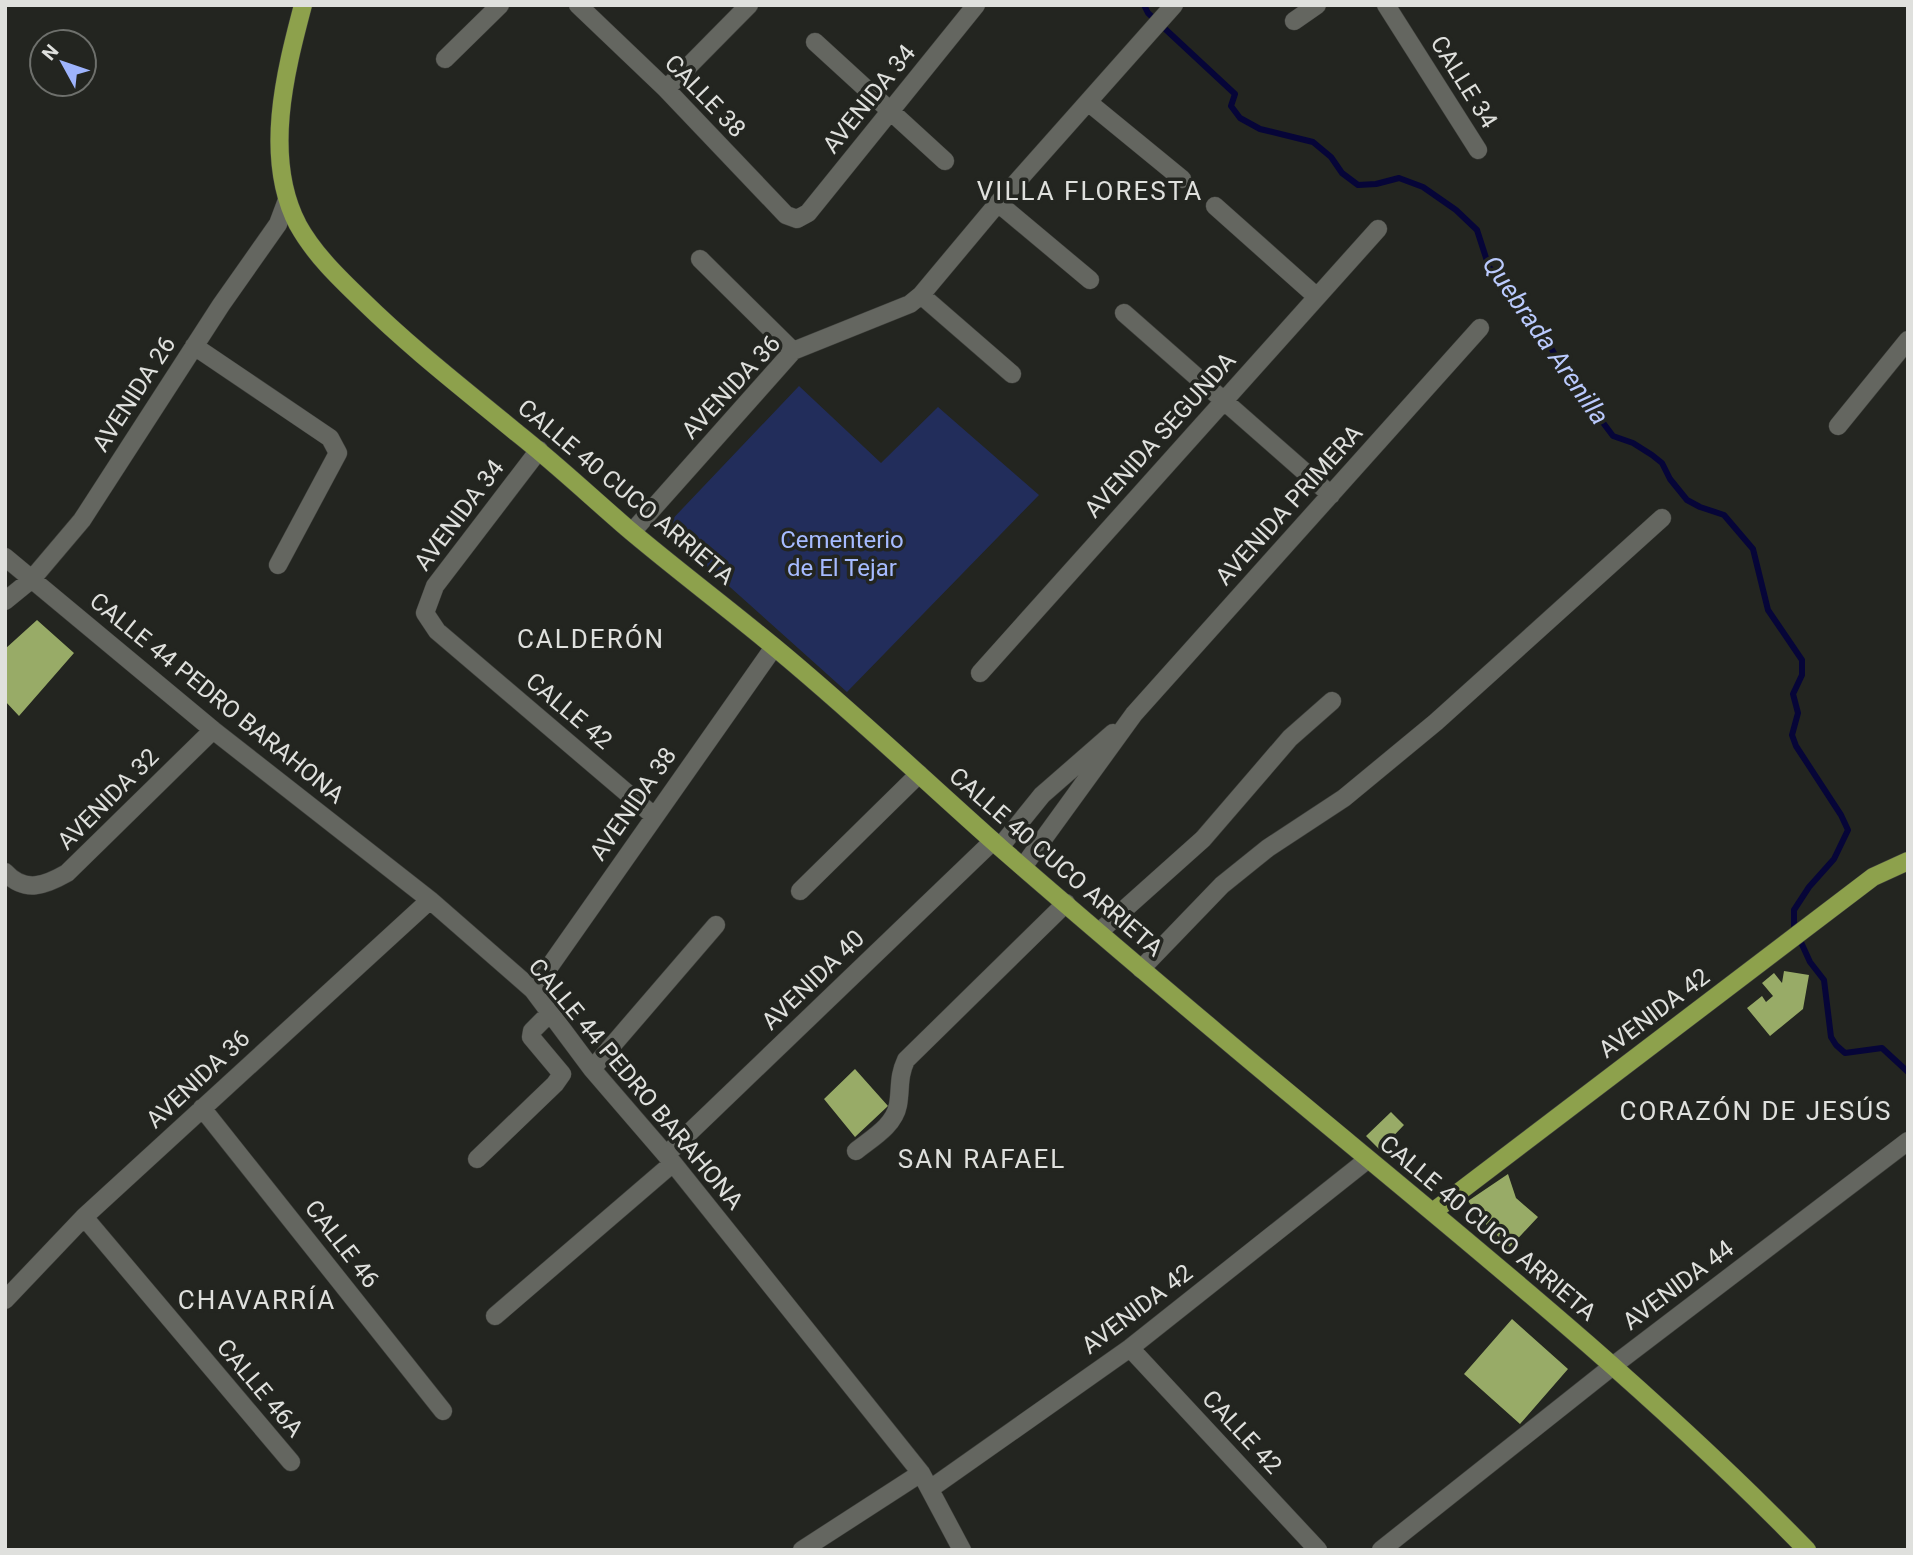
<svg xmlns="http://www.w3.org/2000/svg" width="1913" height="1555" viewBox="0 0 1913 1555" font-family="Roboto,sans-serif">
	<rect width="100%" height="100%" fill="#232520"/>
	<path fill="#222d5b" d="M799,386L881,463L938,407L1039,495L847,692L664,528Z"/>
	<g fill="none" stroke-linecap="round" stroke-linejoin="round">
		<path stroke="#060538" stroke-width="6" d="M1144,5L1148,13L1235,94L1231,106L1240,118L1260,129L1313,142L1331,157L1342,173L1358,185L1376,184L1399,178L1423,187L1456,210L1477,230L1489,267L1520,301L1530,324L1548,343L1560,363L1596,402L1601,420L1613,436L1633,443L1652,455L1662,463L1670,479L1687,500L1700,507L1724,515L1753,549L1768,610L1802,660V675L1793,694L1798,713L1792,735L1796,746L1841,815L1848,830L1834,859L1809,887L1794,910V927L1810,962L1824,980L1831,1037L1836,1045L1845,1053L1882,1048L1908,1072"/>
	</g>
	<path fill="#98ab67" d="M37,620L74,653L19,716L5,701V649Z
		M1784,971L1809,975L1803,1009L1770,1036L1747,1008L1762,996L1766,1002L1773,996L1762,983L1774,973L1782,983Z
		M855,1069L888,1106L855,1137L824,1099Z
		M1391,1112L1404,1125L1380,1150L1366,1136Z
		M1508,1174L1516,1198L1538,1217L1510,1247L1488,1227L1468,1201Z
		M1512,1319L1568,1369L1520,1424L1464,1374Z"/>
	<g fill="none" stroke-linecap="round" stroke-linejoin="round">
		<g stroke="#3f403c" stroke-width="19">
			<path id="minor" d="M578,5L666,89L786,215L797,219L808,213L976,5
				M1386,5L1478,150
				M1294,21L1317,5
				M815,42L945,161
				M445,59L500,5
				M666,89L749,5
				M1088,102L1182,179
				M998,203L1090,280
				M1215,206L1317,297
				M700,259L793,351
				M921,295L1012,374
				M1124,313L1331,495
				M194,346L330,438L338,453L278,565
				M1838,426L1908,340
				M539,450L435,586L425,613L437,631L654,816
				M632,532L793,351L910,304L921,295L998,203L1174,5
				M5,557L213,730L430,900L533,990L592,1069L673,1163L921,1473L962,1550
				M5,601L32,579L82,520L221,305L278,224L287,200
				M980,673L1378,229
				M1000,847L1042,795L1113,733
				M1023,867L1134,714L1480,328
				M5,872C25,894 46,885 67,873L213,730
				M800,891L919,774
				M1099,932L1203,839L1290,738L1332,701
				M1141,969L1222,885L1268,848L1344,798L1436,722L1662,518
				M533,990L774,647
				M592,1069L716,925
				M202,1108L443,1411
				M856,1151C872,1138 894,1126 898,1105C901,1088 898,1077 906,1060L1066,903
				M666,1155L993,841
				M477,1159L555,1084L562,1074L531,1037L532,1031L550,1013
				M84,1217L291,1462
				M5,1300L84,1217L430,900
				M495,1316L673,1163
				M1130,1348L1318,1550
				M930,1489L1130,1348L1367,1160
				M802,1550L921,1473
				M1381,1550L1614,1365L1908,1141"/>
		</g>
		<g stroke="#3f403c" stroke-width="19">
			<path id="major" d="M303,5C285,73 263,158 298,225C314,254 339,278 363,301C412,349 465,390 517,433C555,463 590,496 627,528C673,567 721,603 767,641C848,707 924,780 1003,850C1073,911 1145,972 1216,1032C1416,1201 1624,1362 1807,1550
				M1434,1211L1873,877L1908,861"/>
		</g>
		<use href="#minor" stroke="#646660" stroke-width="18"/>
		<use href="#major" stroke="#8da14c" stroke-width="18"/>
	</g>
	<g text-anchor="middle" dominant-baseline="central" stroke-width="7" stroke-linejoin="round" paint-order="stroke">
		<g font-size="24" fill="#dfe0dd" stroke="#232520">
			<text transform="translate(1464 82) rotate(58)">CALLE 34</text>
			<text transform="translate(705 96) rotate(46)">CALLE 38</text>
			<text transform="translate(869 99) rotate(-51)">AVENIDA 34</text>
			<text transform="translate(731 387) rotate(-47)">AVENIDA 36</text>
			<text transform="translate(134 394) rotate(-57)">AVENIDA 26</text>
			<text transform="translate(1160 435) rotate(-48)">AVENIDA SEGUNDA</text>
			<text transform="translate(626 492) rotate(40)">CALLE 40 CUCO ARRIETA</text>
			<text transform="translate(1289 505) rotate(-48)">AVENIDA PRIMERA</text>
			<text transform="translate(459 515) rotate(-53)">AVENIDA 34</text>
			<text transform="translate(217 698) rotate(39)">CALLE 44 PEDRO BARAHONA</text>
			<text transform="translate(569 711) rotate(40)">CALLE 42</text>
			<text transform="translate(108 799) rotate(-45)">AVENIDA 32</text>
			<text transform="translate(633 804) rotate(-55)">AVENIDA 38</text>
			<text transform="translate(1056 862) rotate(41)">CALLE 40 CUCO ARRIETA</text>
			<text transform="translate(813 980) rotate(-44)">AVENIDA 40</text>
			<text transform="translate(1654 1013) rotate(-37)">AVENIDA 42</text>
			<text transform="translate(198 1079) rotate(-43)">AVENIDA 36</text>
			<text transform="translate(636 1084) rotate(50)">CALLE 44 PEDRO BARAHONA</text>
			<text transform="translate(1488 1228) rotate(40)">CALLE 40 CUCO ARRIETA</text>
			<text transform="translate(342 1244) rotate(52)">CALLE 46</text>
			<text transform="translate(1678 1285) rotate(-37)">AVENIDA 44</text>
			<text transform="translate(1137 1309) rotate(-37)">AVENIDA 42</text>
			<text transform="translate(260 1388) rotate(50)">CALLE 46A</text>
			<text transform="translate(1242 1432) rotate(47)">CALLE 42</text>
		</g>
		<g font-size="24" fill="#a6bbff" stroke="#232520">
			<text x="842" y="540">Cementerio<tspan x="842" dy="28">de El Tejar</tspan></text>
		</g>
		<g font-size="26" letter-spacing="2" fill="#dfe0dd" stroke="#232520">
			<text x="1090" y="191">VILLA FLORESTA</text>
			<text x="591" y="639">CALDERÓN</text>
			<text x="1756" y="1111">CORAZÓN DE JESÚS</text>
			<text x="982" y="1159">SAN RAFAEL</text>
			<text x="257" y="1300">CHAVARRÍA</text>
		</g>
		<g font-size="26" font-style="italic" fill="#bacafd" stroke="#232520">
			<text transform="translate(1546 340) rotate(55)">Quebrada Arenilla</text>
		</g>
	</g>
	<rect width="1913" height="1555" fill="none" stroke="#dfe0dd" stroke-width="14"/>
	<g transform="translate(63 63) rotate(310)"><circle r="33" fill="#232520" stroke="#6e706c" stroke-width="2"/>
	<path d="M0-5L12 26L0 18L-12 26Z" fill="#9eb4fd"/>
	<text y="-10" font-size="19" font-weight="bold" text-anchor="middle" fill="#dfe0dd">N</text>
	</g>
</svg>
